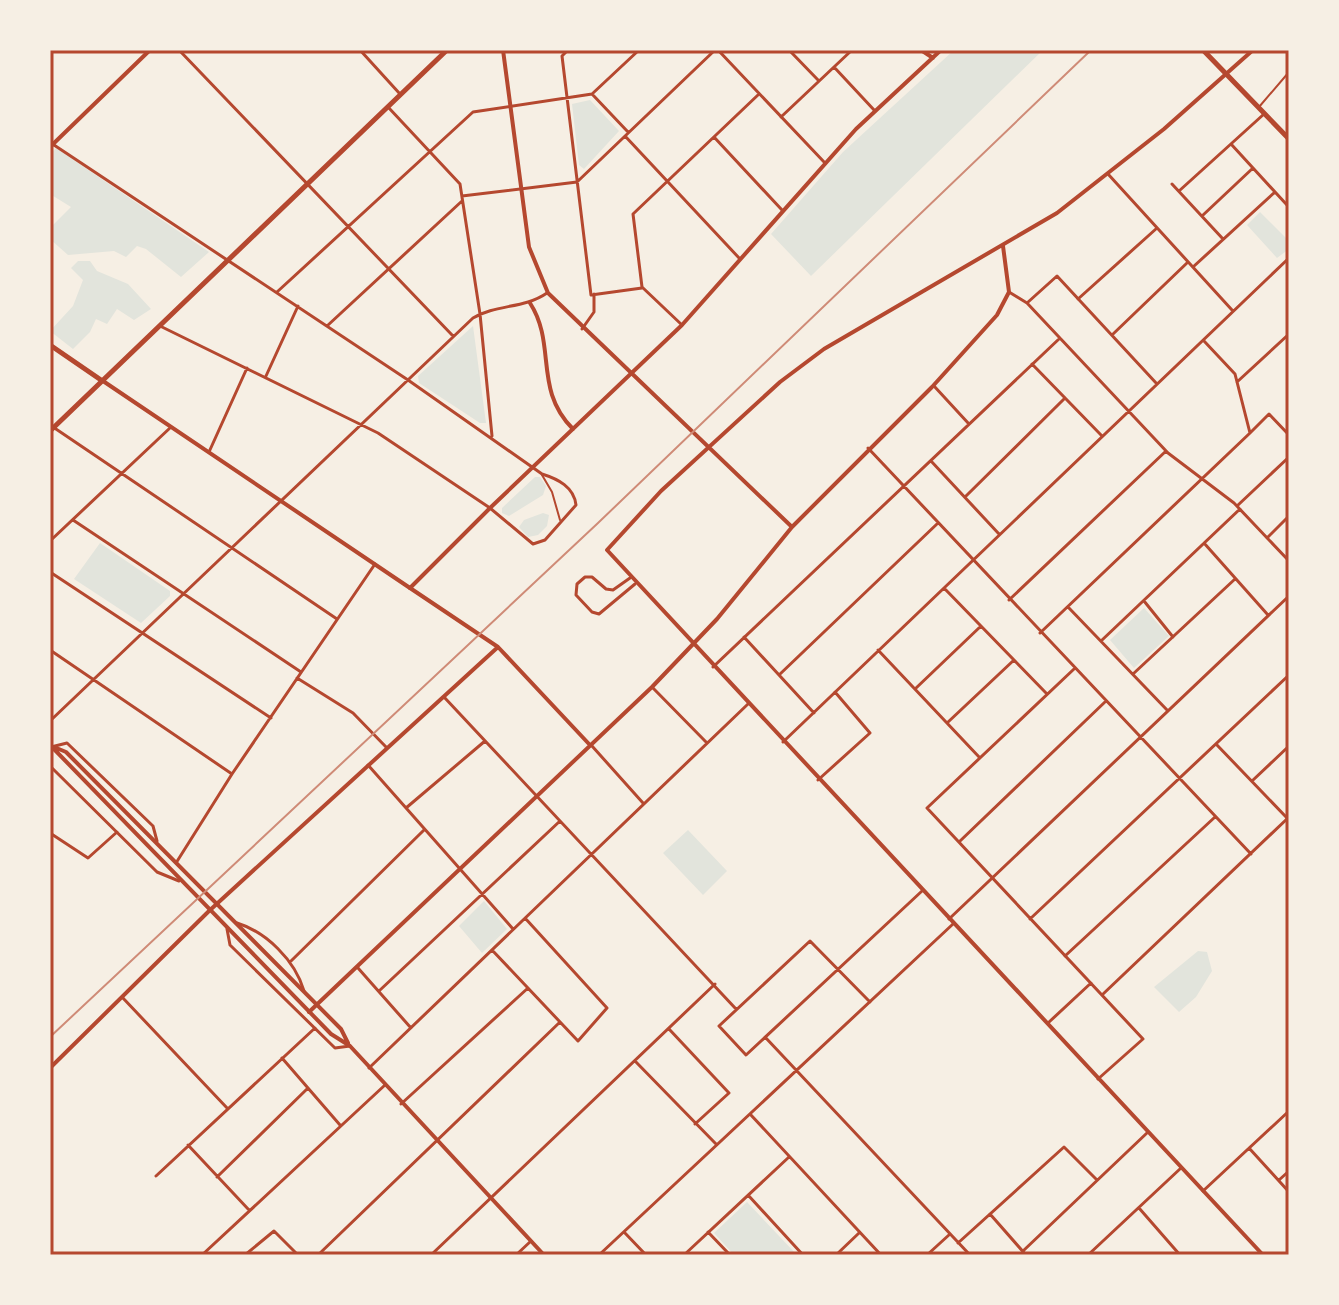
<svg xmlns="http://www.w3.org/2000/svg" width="1339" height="1305" viewBox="0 0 1339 1305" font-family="Quicksand,sans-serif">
	<rect width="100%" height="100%" fill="#f6efe4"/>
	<path fill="#e2e4dc" d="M954,50H1043L811,276L771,234L843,152Z
		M590,100L619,131L584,169L579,165L572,104Z
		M56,148L209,252L181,277L146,249L137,246L126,257L114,251L68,255L50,239L52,226L71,207L50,194V154Z
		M1260,212L1289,241V249L1277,258L1247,225Z
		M78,261H90L97,271L128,284L151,309L134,320L117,309L107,324L96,319L90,332L73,349L50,331L73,306L83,280L71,268Z
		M473,326L486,423H480L419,383L418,376Z
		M535,477H540L546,486L543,495L509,516L502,513V508Z
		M543,513L549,515L547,526L538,535L528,537L519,527L524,520Z
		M100,543L170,591V596L141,623L74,579Z
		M1144,608L1169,636L1134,668L1110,640Z
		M688,830L727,871L703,895L663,853Z
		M484,901L507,929L482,953L459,926Z
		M1198,951L1207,952L1212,971L1196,997L1179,1012L1154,987Z
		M747,1202L797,1255H734L714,1233Z"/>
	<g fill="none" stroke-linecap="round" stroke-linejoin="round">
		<path stroke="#b5482f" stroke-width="2" d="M1259,107L1289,72
			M542,475L552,492L560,520"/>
		<path stroke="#b5482f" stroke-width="3" d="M179,50L453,336
			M360,50L400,94
			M568,50L562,56L591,295L642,288
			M718,50L825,163
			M789,50L819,81
			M834,67L875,111
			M592,94L628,132
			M388,107L460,184L480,314L492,436
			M781,117L852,50
			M625,136L740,259
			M714,137L782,210
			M1231,144L1287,205L1289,203
			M54,145L408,380L542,474C558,479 574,487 576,505L545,540L533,544L490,508L378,433L160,326
			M1108,174L1232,310
			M1172,184L1223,239
			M1179,191L1264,114
			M462,196L577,182L715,50
			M1202,216L1253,168
			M1193,267L1275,192
			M277,292L473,112L592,94L639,50
			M1009,292L1027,303L1168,453L1234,503L1289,561
			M1078,299L1157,228
			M1027,303L1057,276L1157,384
			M682,325L642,287L633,214L759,94
			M327,326L462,201
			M582,329L594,312V294
			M1112,335L1188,262
			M1032,364L1102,436
			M266,376L298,306
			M1237,382L1289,334
			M934,386L969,424
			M53,427L337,619
			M1250,433L1269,414L1289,435
			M868,448L1251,854
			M209,452L247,368
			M931,461L999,534
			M965,497L1064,399
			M1237,506L1289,457
			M73,520L301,672
			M1267,538L1289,516
			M50,541L171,427
			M1204,543L1268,615
			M50,572L271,718
			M630,578L613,590L606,589L592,577H585L577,584L576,595L592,612L599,614L635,584
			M944,588L1047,694
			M1009,600L1166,451
			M1144,601L1173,637
			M1068,607L1168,711
			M1040,633L1250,433L1235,374L1204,341
			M744,637L814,713
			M1101,641L1240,509
			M50,650L232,774
			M878,650L980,758
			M713,667L1060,338
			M1074,669L927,808L1143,1039L1098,1079
			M1133,674L1235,579
			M779,675L938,523
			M297,678L353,713L387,748
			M652,687L707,743
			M915,689L981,626
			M444,697L736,1009
			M50,721L473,318C496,304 524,309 547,293
			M947,723L1014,660
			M783,742L1289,258
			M1216,744L1288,819
			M592,746L643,803
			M368,765L513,929
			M818,780L870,733L835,692
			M1252,781L1289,746
			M406,808L485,741
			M50,833L88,858L117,832
			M157,841L153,826L67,743L51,747V767L157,872L179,881
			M959,842L1106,701
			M176,863L232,774L375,564
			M949,919L1289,596
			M1030,919L1289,675
			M237,923C266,932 295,960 304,991
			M227,929L230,945L335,1048L350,1046
			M492,950L578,1041L607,1008L525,918
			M1065,956L1215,817
			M290,962L424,830
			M358,968L411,1028
			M379,991L560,821
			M1102,995L1289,817
			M122,997L228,1109
			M870,1002L810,941L719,1026L746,1055L922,891
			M1048,1023L1091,983
			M669,1029L729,1093L695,1124
			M765,1037L970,1255
			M282,1058L340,1125
			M635,1061L716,1144
			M369,1068L748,704
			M401,1104L528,988
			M750,1114L881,1255
			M188,1145L249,1210
			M1249,1148L1289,1192
			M156,1176L315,1028
			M217,1177L308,1088
			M1279,1180L1289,1171
			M1203,1191L1289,1111
			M748,1195L803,1255
			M1139,1208L1180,1255
			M990,1214L1026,1255
			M624,1232L646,1255
			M708,1232L730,1255
			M958,1243L1064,1147L1097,1180
			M1023,1251L1148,1132
			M202,1255L385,1085
			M245,1255L274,1231L298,1255
			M318,1255L560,1022
			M431,1255L715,984
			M516,1255L531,1241
			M599,1255L953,924
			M684,1255L789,1157
			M836,1255L859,1233
			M927,1255L950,1234
			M1088,1255L1181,1168"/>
		<path stroke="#b5482f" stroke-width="4" d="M503,50L529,247L548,293L792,527
			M921,50L933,58
			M1253,50L1164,129L1057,213L824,349L780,382L661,491L607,550L1263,1255
			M50,147L150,50
			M530,303C557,345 533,389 573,429
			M490,508L682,325L856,129L941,50
			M410,588L498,647L589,744
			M309,1012L652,687L717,619L792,527L932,387L997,315L1009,292L1003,246
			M50,1068L209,911L498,647"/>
		<path stroke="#b5482f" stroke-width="4" d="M103,381L410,588L490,508
			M50,745L331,1034L350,1046L544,1255
			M54,747L66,752L341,1029L348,1043"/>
		<path stroke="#b5482f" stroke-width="5" d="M1203,50L1289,139
			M50,345L101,380"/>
		<path stroke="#b5482f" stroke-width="5" d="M50,431L447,50"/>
		<path stroke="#cf8b77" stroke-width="2" d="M50,1037L598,523L1091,50"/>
	</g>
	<rect width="1339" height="1305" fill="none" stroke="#f6efe4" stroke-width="104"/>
	<rect x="52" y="52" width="1235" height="1201" fill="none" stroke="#b5482f" stroke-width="3"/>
</svg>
